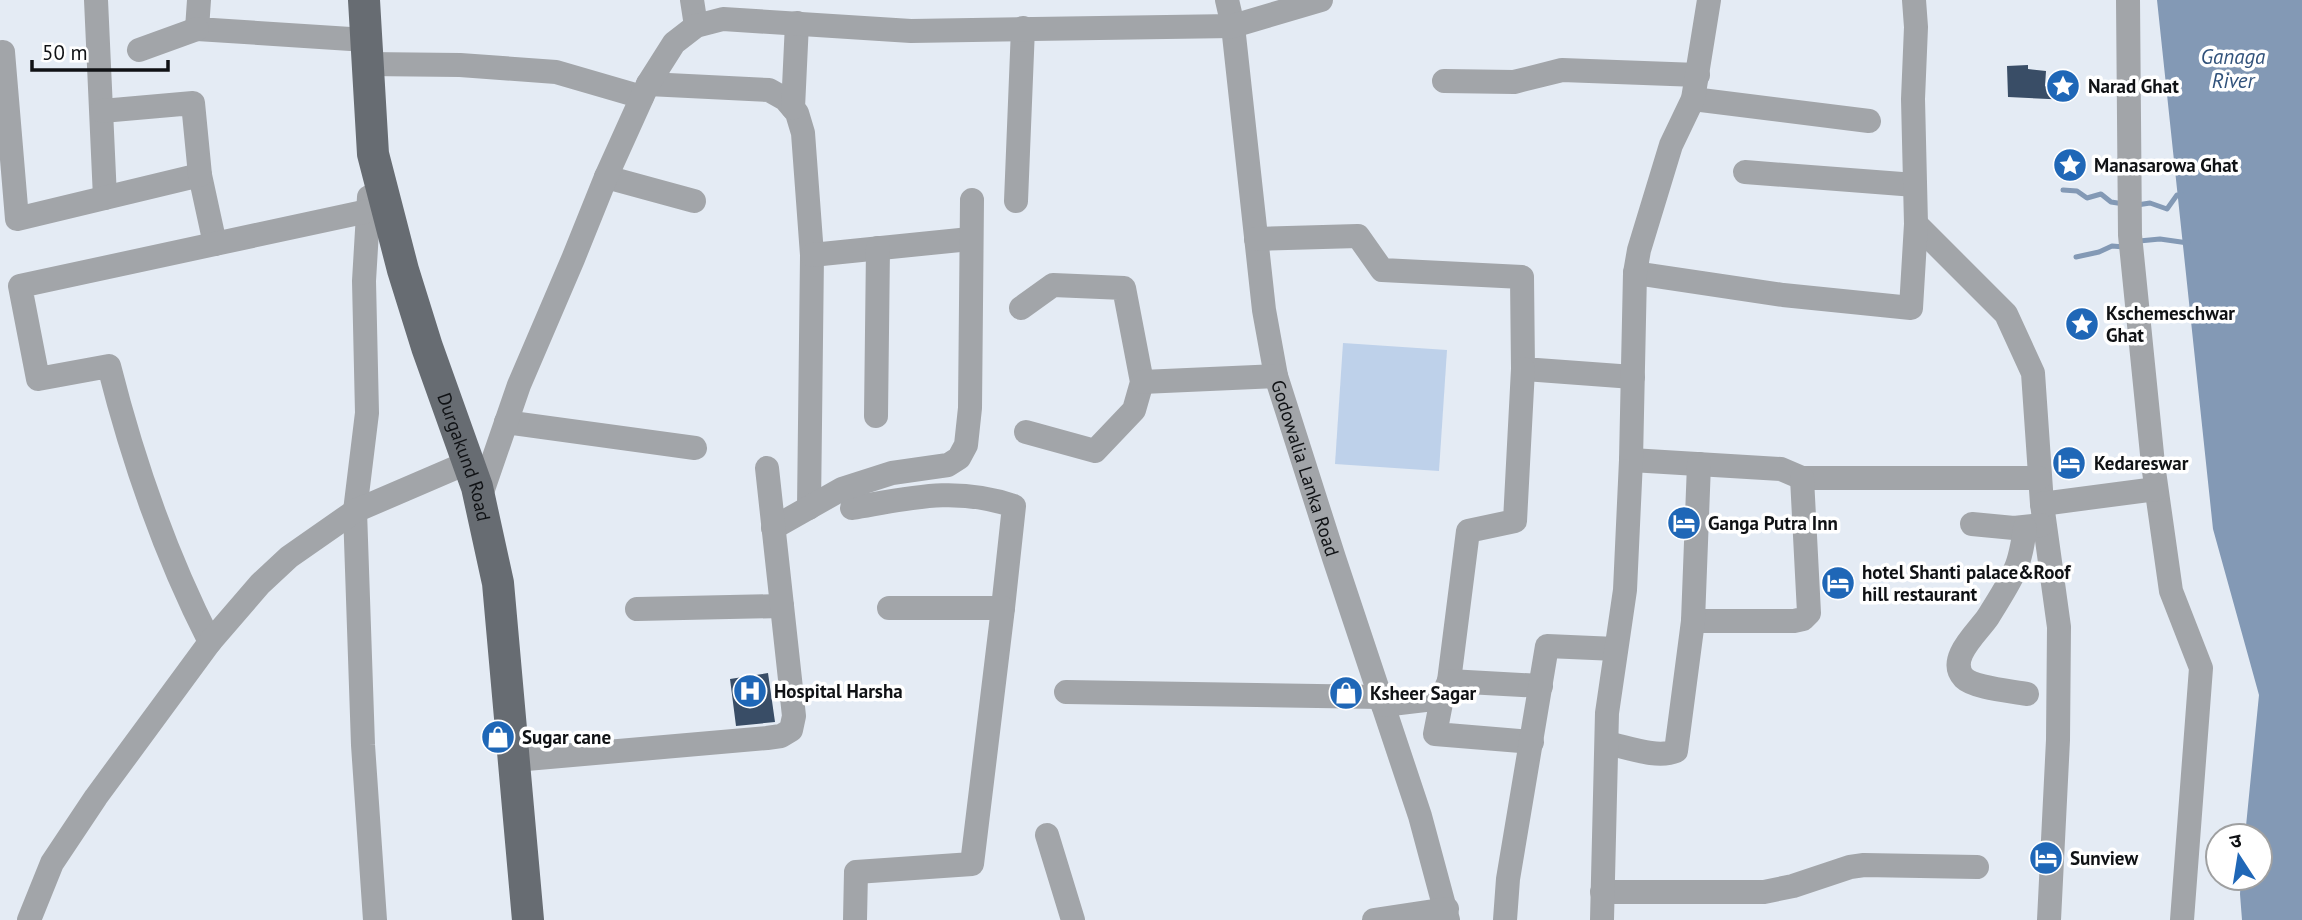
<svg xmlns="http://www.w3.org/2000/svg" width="2302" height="920" viewBox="0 0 2302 920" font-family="'PT Sans','Noto Sans Devanagari',sans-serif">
	<rect width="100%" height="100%" fill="#e4ebf4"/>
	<path fill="#bed1ea" d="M1343,343L1447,350L1439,471L1335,464Z"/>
	<path fill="#8399b5" d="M2157,0H2302V920H2242L2240,894L2241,878H2260V836H2245L2259,695L2213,529Z"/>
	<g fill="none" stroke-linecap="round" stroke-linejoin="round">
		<path stroke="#8399b5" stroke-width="5" d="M2063,190L2077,191L2087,198L2101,194L2111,202L2124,204
			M2137,205L2150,203L2167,209L2177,195H2182
			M2139,241L2160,239L2188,243
			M2076,257L2099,252L2112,246L2124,247"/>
	</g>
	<path fill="#394d66" d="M2028,65V69L2046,71L2045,86L2071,100L2008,97L2007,66Z
		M768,673L775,722L736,726L730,679Z"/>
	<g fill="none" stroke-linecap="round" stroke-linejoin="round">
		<g stroke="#a2a5a9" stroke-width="24">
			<path d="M96,0L105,198"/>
			<path d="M199,0L197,29L366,40"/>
			<path d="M692,0L696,26"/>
			<path id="s1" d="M1227,0L1233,26L1264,310L1276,376L1334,558L1420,816L1448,920"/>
			<path d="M2128,0L2130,235L2153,464L2171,591L2201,668L2182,920"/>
			<path d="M139,50L197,29"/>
			<path d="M3,52L17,219L200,175L215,244"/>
			<path d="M367,64L460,65L556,72L642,97"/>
			<path d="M1444,81L1514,82L1562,70L1698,75"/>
			<path d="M648,84L769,90L785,99L797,113L803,133L812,255L809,508"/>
			<path d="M1693,99L1869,121"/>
			<path d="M793,108L797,23"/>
			<path d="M102,111L193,103L200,175"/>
			<path d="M1745,172L1915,185"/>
			<path d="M606,177L694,201"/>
			<path d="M369,197L364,281L367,413L355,511L363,745L375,920"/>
			<path d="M1016,201L1023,28"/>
			<path d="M1916,224L2006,314L2033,373L2042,504L2059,627L2058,740L2049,920"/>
			<path d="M1256,239L1358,236L1382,270L1522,277L1523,369L1633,377"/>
			<path d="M812,255L970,239"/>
			<path d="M1635,273L1783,295L1911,308L1916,224L1913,99L1916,27L1914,0"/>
			<path d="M1021,308L1053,285L1124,288L1142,382L1134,410L1095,451L1026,432"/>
			<path d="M1142,382L1276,376"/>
			<path d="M876,416L878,248"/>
			<path d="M506,422L695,448"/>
			<path d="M1631,460L1781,469L1802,478H2039"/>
			<path d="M480,498L519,385L573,259L606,177L648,84L674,43L696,26L723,19L911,31L1233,26L1321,0"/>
			<path d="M2042,504L2156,489"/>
			<path d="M852,508C911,498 955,486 1014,506L1003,608"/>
			<path d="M1972,524L2014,528L2041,525"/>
			<path d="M773,528L842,489L892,473L948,465L959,458L966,445L970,408L972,200"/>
			<path d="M2025,528C2023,542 2021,557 2015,570C2008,586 1997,602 1988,617C1978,632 1946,659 1964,678C1974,688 2012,691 2027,694"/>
			<path d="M637,609L782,606"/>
			<path d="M1693,621H1794L1803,619L1809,613L1802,478"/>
			<path d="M210,642C165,554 133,461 109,366L38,379L20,286L368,211"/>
			<path d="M1449,681L1468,531L1515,521L1523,369"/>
			<path d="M1066,692L1380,697"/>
			<path d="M1443,695L1449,681L1541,686"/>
			<path d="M1383,705L1442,698L1435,734L1532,742"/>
			<path d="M1607,743C1627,747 1657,759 1676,751L1693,621L1699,464"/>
			<path d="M515,760L767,738L781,736L791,730L794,716L767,468"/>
			<path d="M1047,835L1073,920"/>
			<path d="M1602,892H1764L1793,886L1850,867L1864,865L1977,867"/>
			<path d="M29,920L52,863L96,797L210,642L260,584L289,557L355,511L469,462"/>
			<path d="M855,920L856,872L972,864L1003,608H889"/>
			<path d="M1374,920L1447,909"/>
			<path d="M1505,920L1508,879L1547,646L1616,649"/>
			<path d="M1602,920L1607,713L1625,590L1631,460L1635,273L1639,250L1671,145L1693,99L1709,0"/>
		</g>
		<path stroke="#676c72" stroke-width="32" id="s2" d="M364,0L373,154L403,270L427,347L477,487L498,583L528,920"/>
	</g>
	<defs>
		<g id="sight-disc" transform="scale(1.75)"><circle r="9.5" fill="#1f67b7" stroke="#fff"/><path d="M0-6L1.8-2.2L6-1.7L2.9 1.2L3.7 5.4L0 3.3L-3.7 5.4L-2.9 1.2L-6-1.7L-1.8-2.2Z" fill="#fff"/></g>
		<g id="hotel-disc" transform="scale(1.75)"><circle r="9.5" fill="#1f67b7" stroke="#fff"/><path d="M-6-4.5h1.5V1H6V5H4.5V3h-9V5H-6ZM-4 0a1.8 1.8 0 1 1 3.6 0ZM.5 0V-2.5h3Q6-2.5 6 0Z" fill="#fff"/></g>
		<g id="hospital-disc" transform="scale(1.75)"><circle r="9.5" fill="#1f67b7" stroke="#fff"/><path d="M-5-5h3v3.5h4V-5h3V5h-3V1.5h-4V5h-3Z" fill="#fff"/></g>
		<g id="shop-disc" transform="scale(1.75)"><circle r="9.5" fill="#1f67b7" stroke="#fff"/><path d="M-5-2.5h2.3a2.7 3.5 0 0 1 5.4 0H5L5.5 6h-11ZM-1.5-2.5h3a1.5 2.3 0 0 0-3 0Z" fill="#fff"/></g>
	</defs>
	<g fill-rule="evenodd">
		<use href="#sight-disc" x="2063" y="86"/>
		<use href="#sight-disc" x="2070" y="165"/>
		<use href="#sight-disc" x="2082" y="324"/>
		<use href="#hotel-disc" x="2069" y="463"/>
		<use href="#hotel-disc" x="1684" y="523"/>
		<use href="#hotel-disc" x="1838" y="583"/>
		<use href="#hospital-disc" x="750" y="691"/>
		<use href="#shop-disc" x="1346" y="693"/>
		<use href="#shop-disc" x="498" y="737"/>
		<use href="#hotel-disc" x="2046" y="858"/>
	</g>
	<g text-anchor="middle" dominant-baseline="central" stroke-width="7" stroke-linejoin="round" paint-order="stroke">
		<g font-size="19" font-weight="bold" fill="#101215" stroke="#fff" text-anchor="start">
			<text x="2088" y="86">Narad Ghat</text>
			<text x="2094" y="165">Manasarowa Ghat</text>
			<text x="2106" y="313">Kschemeschwar<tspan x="2106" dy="22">Ghat</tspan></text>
			<text x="2094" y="463">Kedareswar</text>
			<text x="1708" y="523">Ganga Putra Inn</text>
			<text x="1862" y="572">hotel Shanti palace&amp;Roof<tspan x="1862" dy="22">hill restaurant</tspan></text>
			<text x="774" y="691">Hospital Harsha</text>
			<text x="1370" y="693">Ksheer Sagar</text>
			<text x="522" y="737">Sugar cane</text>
			<text x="2070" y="858">Sunview</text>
		</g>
		<g font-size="19" fill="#101215" stroke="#fff">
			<text stroke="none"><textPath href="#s2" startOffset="471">Durgakund Road</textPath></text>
			<text stroke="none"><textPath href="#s1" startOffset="476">Godowalia Lanka Road</textPath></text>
		</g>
		<g font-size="21" font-style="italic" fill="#31527b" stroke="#fff">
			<text x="2233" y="56">Ganaga<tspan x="2233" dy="24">River</tspan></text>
		</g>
	</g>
	<g transform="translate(2239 857) rotate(348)"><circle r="33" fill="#ffffff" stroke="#9fa0a1" stroke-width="2"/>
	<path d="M0-5L12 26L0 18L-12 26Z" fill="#1f67b7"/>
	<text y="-10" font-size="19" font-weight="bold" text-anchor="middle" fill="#101215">उ</text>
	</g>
	<path d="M32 60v10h136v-10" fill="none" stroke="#101215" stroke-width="3.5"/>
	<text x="42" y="60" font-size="21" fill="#101215" stroke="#ffffff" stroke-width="5" paint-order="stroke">50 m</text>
</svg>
